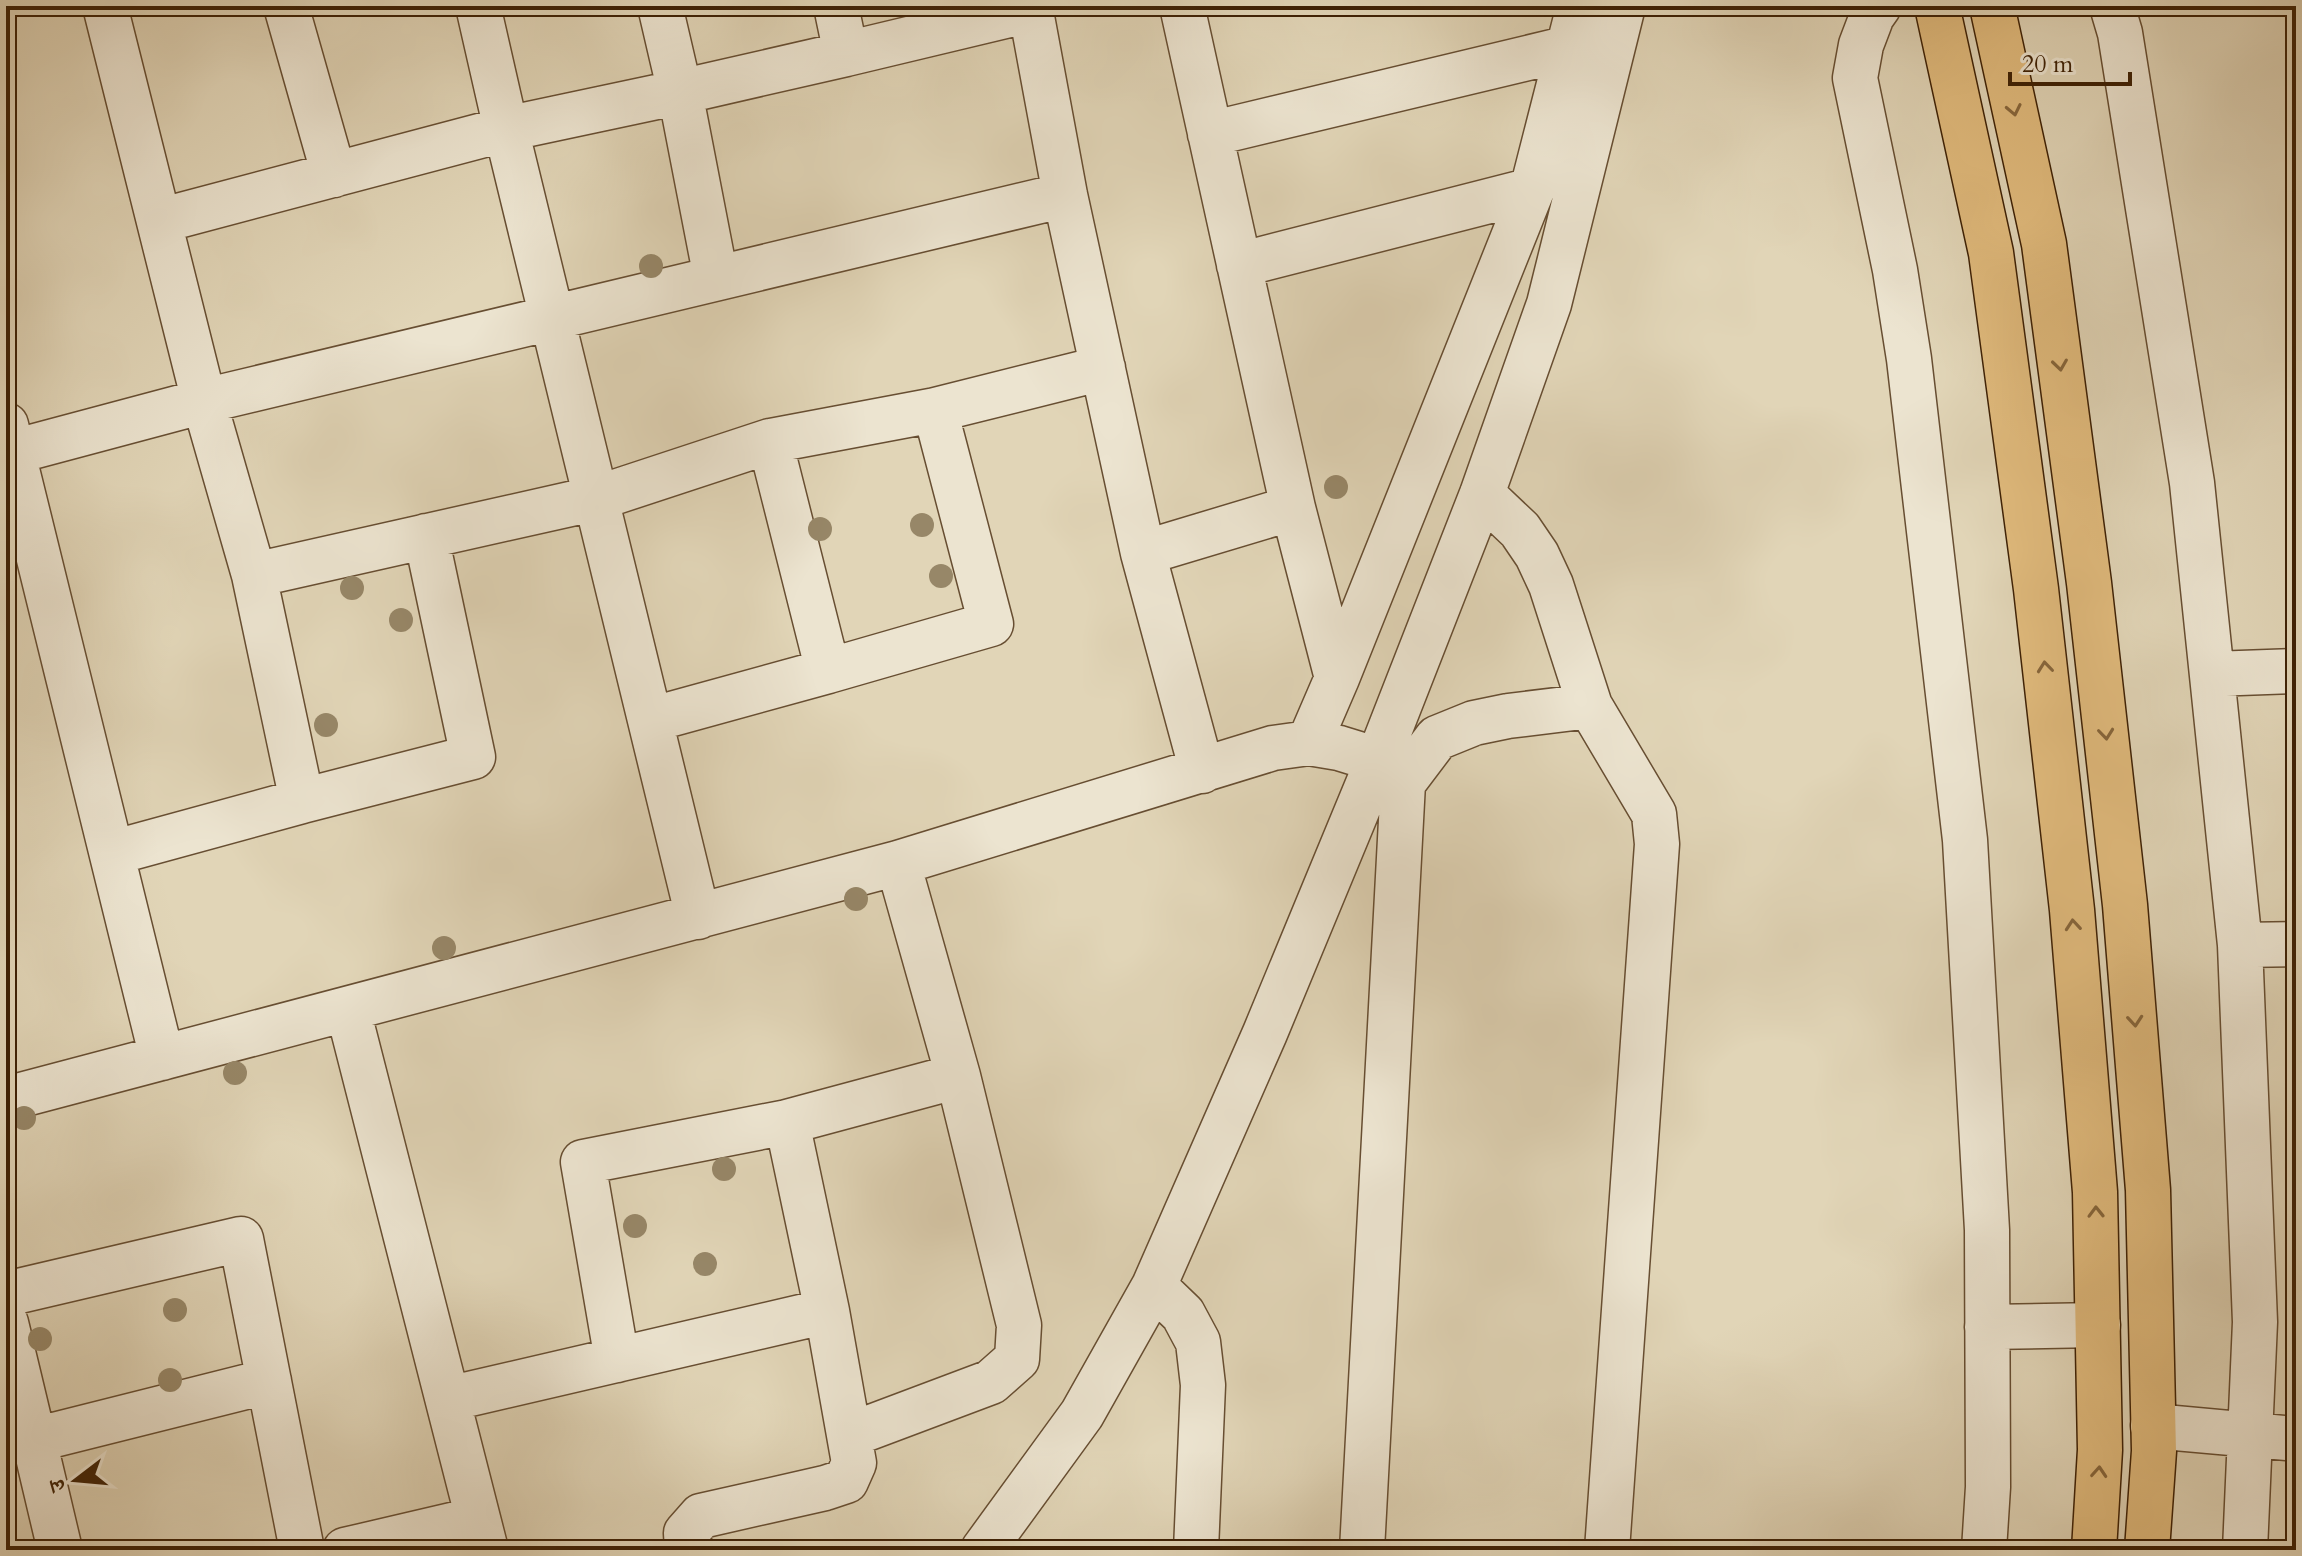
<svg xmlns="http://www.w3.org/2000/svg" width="2302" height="1556" viewBox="0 0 2302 1556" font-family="Cardo,'Noto Serif Devanagari',serif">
	<rect width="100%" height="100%" fill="#e1d5b7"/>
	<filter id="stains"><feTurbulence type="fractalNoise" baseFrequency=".0025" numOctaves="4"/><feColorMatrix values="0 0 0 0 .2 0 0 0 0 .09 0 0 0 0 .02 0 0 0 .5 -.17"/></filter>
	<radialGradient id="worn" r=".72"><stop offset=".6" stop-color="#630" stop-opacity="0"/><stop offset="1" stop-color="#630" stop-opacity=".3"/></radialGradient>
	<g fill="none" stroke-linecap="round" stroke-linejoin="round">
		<g stroke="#674e32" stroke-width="47">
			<path id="minor" d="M105,6L204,401L254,575
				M286,6L334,175
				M660,6L680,92L506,129L698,917
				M1030,6L1065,195L1143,553L1202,771
				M1879,6L1872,16L1861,45L1855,78L1895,270L1909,359L1965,840L1987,1230L1988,1487L1984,1550
				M2112,6L2120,33L2192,483L2240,945L2255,1322L2245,1550
				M846,54L1030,10
				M1210,134L1569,48
				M159,221L506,129L478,6
				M1239,265L1532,190
				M716,278L680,92L846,54L836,6
				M935,410L1103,368
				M6,425L162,1058
				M13,452L204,401L1065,195
				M1482,494L1520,530L1537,555L1551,585L1590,706L1654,814L1657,844L1607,1550
				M1293,508L1337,678
				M1143,553L1293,508L1182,6
				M2212,674L2296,671
				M650,720L828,671L770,441L935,410L991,624L828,671
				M1309,743L1337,678L1532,190L1579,6
				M1403,783L1437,738L1474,723L1508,716L1590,706
				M302,801L473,757L426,536
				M112,853L302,801L254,575L597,498L770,441
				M2240,945L2296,944
				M348,1010L486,1550
				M6,1099L898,863L1273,748L1309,743L1339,748L1378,760L1403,783L1362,1550
				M787,1122L958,1076
				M1154,1286L1183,1314L1198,1342L1203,1385L1196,1550
				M6,1294L241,1239L302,1550
				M6,1323L34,1440L269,1381
				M1987,1327L2098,1325
				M448,1399L827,1311L787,1122L583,1162L617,1360
				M2153,1426L2296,1439
				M850,1435L991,1382L1017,1359L1019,1325L958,1076L898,863
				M34,1440L60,1550
				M345,1550L478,1519
				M687,1550L686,1533L701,1516L825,1488L846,1481L854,1463L827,1311
				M983,1550L1082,1414L1154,1286L1265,1033L1378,760L1482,494L1549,304L1623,6"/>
		</g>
		<g stroke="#3e2105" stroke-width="47">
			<path id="primary" d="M1937,6L1991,253L2036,589L2072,910L2095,1192L2100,1450L2094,1550
				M1992,6L2044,244L2089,583L2125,905L2148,1190L2154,1451L2147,1550"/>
		</g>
		<use href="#minor" stroke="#ece4d0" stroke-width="44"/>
		<use href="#primary" stroke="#e0ba7c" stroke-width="44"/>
	</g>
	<g fill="#978768">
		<circle cx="651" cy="266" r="12"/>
		<circle cx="1336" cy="487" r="12"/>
		<circle cx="922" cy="525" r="12"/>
		<circle cx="820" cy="529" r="12"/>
		<circle cx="941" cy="576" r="12"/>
		<circle cx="352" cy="588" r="12"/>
		<circle cx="401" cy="620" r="12"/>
		<circle cx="326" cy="725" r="12"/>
		<circle cx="856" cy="899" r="12"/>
		<circle cx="444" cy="948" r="12"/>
		<circle cx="235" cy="1073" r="12"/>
		<circle cx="24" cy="1118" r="12"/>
		<circle cx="724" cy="1169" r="12"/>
		<circle cx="635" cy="1226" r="12"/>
		<circle cx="705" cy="1264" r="12"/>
		<circle cx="175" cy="1310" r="12"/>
		<circle cx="40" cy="1339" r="12"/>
		<circle cx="170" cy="1380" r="12"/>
	</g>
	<defs><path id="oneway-chevron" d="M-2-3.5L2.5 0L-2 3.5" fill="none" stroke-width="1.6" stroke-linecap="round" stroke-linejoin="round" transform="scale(2)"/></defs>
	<g stroke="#87663b">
		<use href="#oneway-chevron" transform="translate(2014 110) rotate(78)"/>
		<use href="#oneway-chevron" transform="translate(2060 365) rotate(82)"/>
		<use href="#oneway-chevron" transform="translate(2045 667) rotate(-96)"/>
		<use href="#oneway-chevron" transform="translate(2106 734) rotate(84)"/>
		<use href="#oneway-chevron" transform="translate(2073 925) rotate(-95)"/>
		<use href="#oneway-chevron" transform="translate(2135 1021) rotate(85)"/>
		<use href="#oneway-chevron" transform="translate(2096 1212) rotate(-91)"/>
		<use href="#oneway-chevron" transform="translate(2099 1472) rotate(-86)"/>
	</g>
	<rect width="2302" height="1556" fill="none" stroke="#e1d5b7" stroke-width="32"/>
	<rect x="8" y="8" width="2286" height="1540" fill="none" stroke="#3e2105" stroke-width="4"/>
	<rect x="16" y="16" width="2270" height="1524" fill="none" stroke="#3e2105" stroke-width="2"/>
	<g transform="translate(76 1480) rotate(254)" stroke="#ece4d0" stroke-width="6" paint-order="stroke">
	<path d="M0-6L14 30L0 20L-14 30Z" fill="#3e2105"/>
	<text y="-12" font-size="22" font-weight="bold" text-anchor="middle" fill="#3e2105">उ</text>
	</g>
	<path d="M2010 72v12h120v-12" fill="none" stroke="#3e2105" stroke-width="4"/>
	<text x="2022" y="72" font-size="24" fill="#3e2105" stroke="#ece4d0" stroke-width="6" paint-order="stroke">20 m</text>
	<rect width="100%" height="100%" filter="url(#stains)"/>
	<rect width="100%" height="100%" fill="url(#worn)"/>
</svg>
